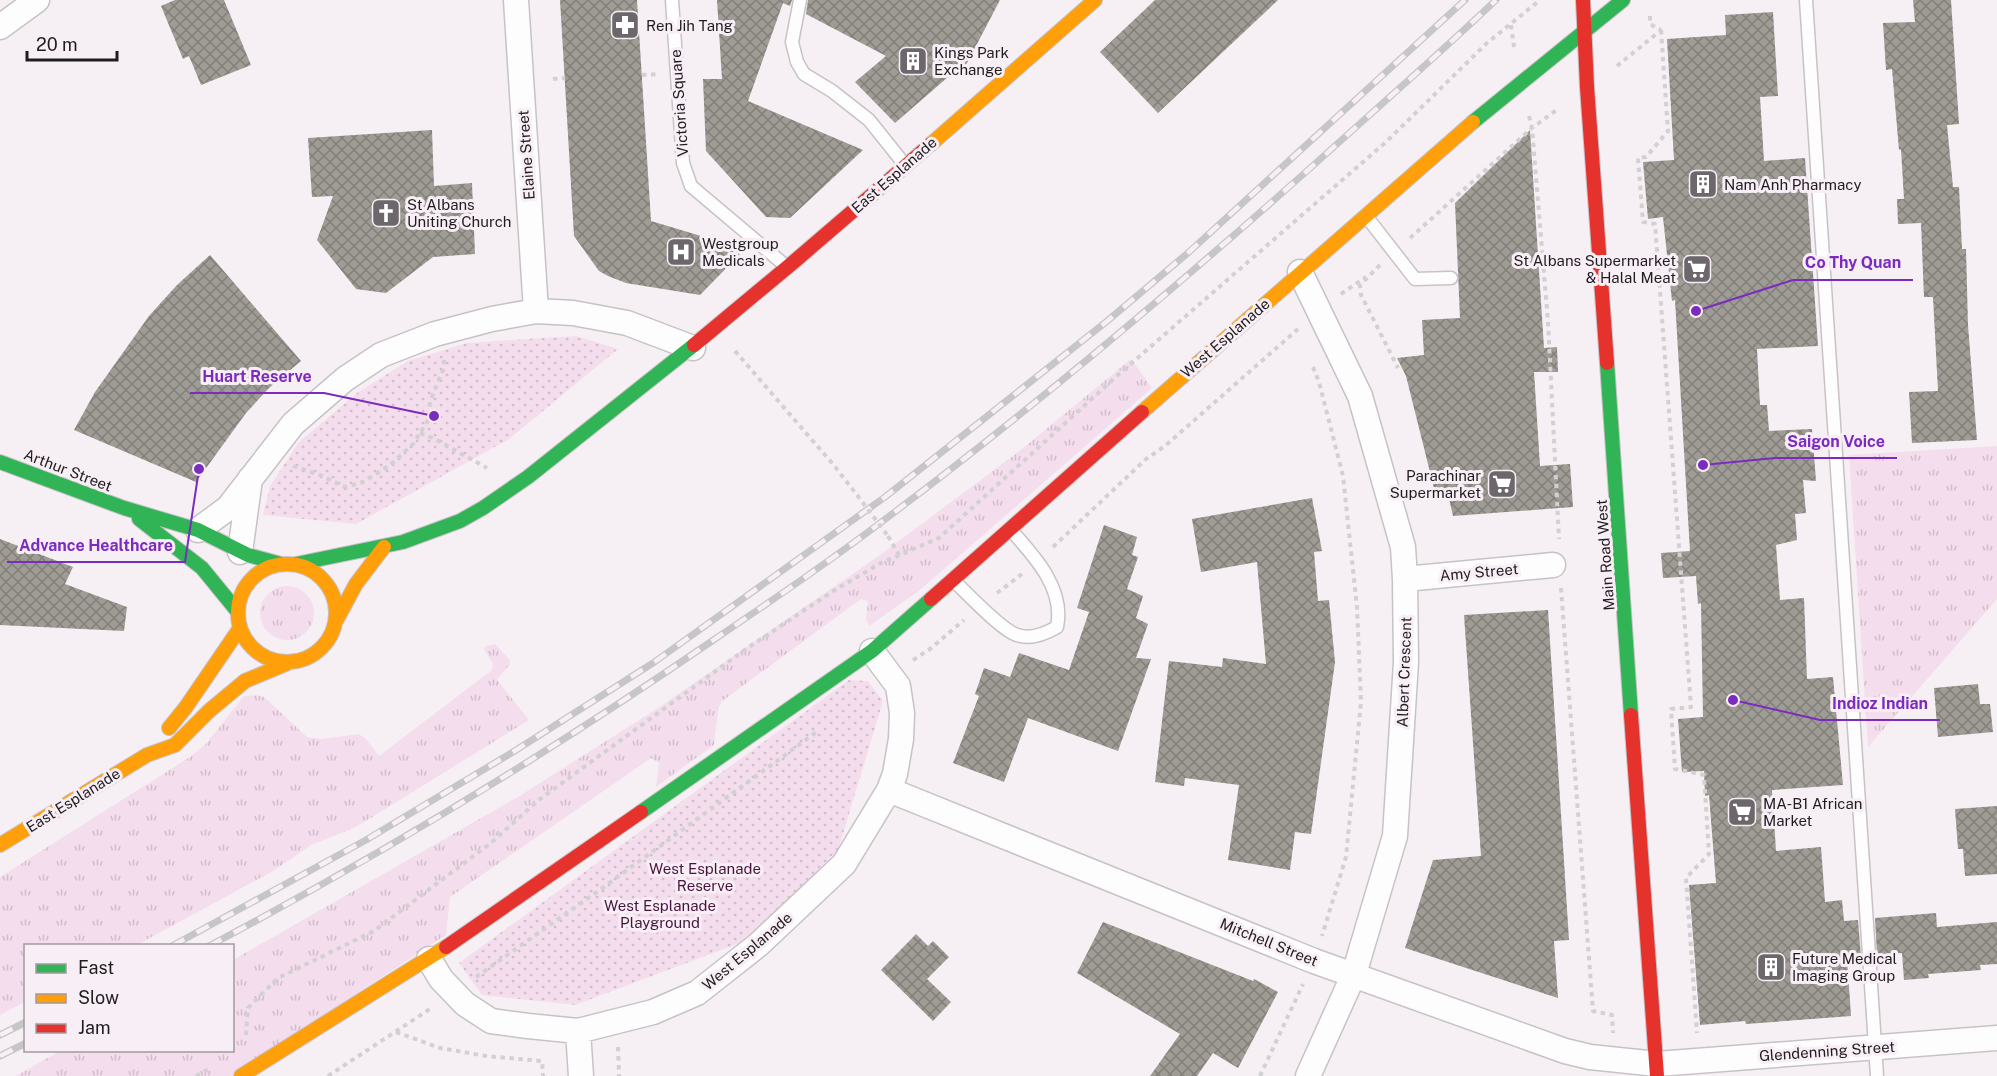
<svg xmlns="http://www.w3.org/2000/svg" width="1997" height="1076" viewBox="0 0 1997 1076" font-family="'Public Sans',sans-serif">
	<defs>
		<pattern id="grass-tufts" width="24" height="20" patternUnits="userSpaceOnUse" patternTransform="scale(1.5)"><rect width="24" height="20" fill="#f4dded"/><path d="M3 7l-1-3M5 7V3M7 7l1-3M15 17l-1-3M17 17v-4M19 17l1-3" fill="none" stroke="#d1bdcb"/></pattern>
		<pattern id="park-dots" width="8" height="8" patternUnits="userSpaceOnUse" patternTransform="scale(1.5)"><rect width="8" height="8" fill="#f4dded"/><path d="M2 2h.1M6 6h.1" fill="none" stroke="#d1bdcb" stroke-width="1.8" stroke-linecap="round"/></pattern>
		<pattern id="building-cross-hatch" width="8" height="8" patternUnits="userSpaceOnUse" patternTransform="scale(1.5)"><rect width="8" height="8" fill="#9f9c95"/><path d="M0 0l8 8M0 8l8-8" fill="none" stroke="#817f79"/></pattern>
	</defs>
	<rect width="100%" height="100%" fill="#f6f0f4"/>
	<path fill="url(#grass-tufts)" d="M1131,359L1152,388L920,590L869,626L866,620L868,601L861,599L721,702L718,710L714,745L656,787L659,763L651,758L450,897L446,935L231,1076H16L60,1051L232,1050L233,960L518,797L652,712L883,553L1022,449Z
		M1997,446V599L1868,747L1849,455Z
		M260 613a27 27 0 1 1 54 0a27 27 0 1 1-54 0Z
		M495,644L509,659L510,664L497,680L529,720L356,827L311,845L275,870L137,945L26,946L25,1002L0,1015V877L190,757L205,745L244,696L256,695L264,697L307,737L322,739L359,734L366,739L379,756L492,670L493,664L484,649L486,646Z"/>
	<path fill="url(#park-dots)" d="M576,336L618,349L509,439L356,524L263,515L270,486L299,442L357,393L408,361L467,343Z
		M849,680L868,681L883,701L838,850L745,941L575,1005L482,995L459,963Z"/>
	<path fill="url(#building-cross-hatch)" d="M175,0H224L251,65L201,85L189,56L183,59L161,6Z
		M560,0H637L651,221L711,239L740,254L700,295L626,283L608,276L599,271L574,236Z
		M717,0H792L790,6L783,3L748,101L863,150L790,218L766,217L706,151L703,79H722Z
		M808,0H1000L966,65L963,64L895,123L855,82L886,56L806,14Z
		M1155,0H1278L1158,113L1100,52Z
		M1913,0H1951L1959,124L1947,125L1953,187H1959L1962,249H1966L1968,325L1977,440L1912,443L1909,392L1938,391L1933,297H1924L1921,223L1898,224L1897,199H1904L1901,149L1899,150L1892,69L1886,70L1883,23L1915,22Z
		M1773,12L1778,96L1760,97L1764,161L1805,158L1818,346L1757,349L1760,405H1767L1769,431L1812,429L1816,481L1803,480L1806,513L1795,514L1797,540L1776,545L1780,600L1804,598L1807,679L1833,677L1843,785L1772,790L1776,851L1821,847L1825,902L1842,900L1844,921L1858,920L1861,957L1847,958L1851,1016L1746,1024L1745,1021L1700,1025L1689,885L1716,883L1709,795L1705,796L1704,771L1682,772L1678,719L1703,717L1701,603L1698,604L1696,576L1663,578L1661,553L1690,551L1675,300L1672,301L1663,217L1648,219L1643,162L1674,160L1667,39L1726,35L1725,15Z
		M432,130L434,186L472,183L475,254L433,257L386,293L356,289L317,240L333,196L312,197L308,138Z
		M1530,130L1544,348L1557,347L1558,372H1534L1540,466L1570,464L1573,507L1453,516L1448,494L1436,496L1406,376L1397,358L1424,355L1422,320L1460,318L1455,203Z
		M210,255L301,361L269,388L246,413L196,482L74,430L95,392L149,316L177,285Z
		M1312,498L1322,551L1314,552L1318,601L1329,600L1335,662L1311,834L1295,832L1290,870L1228,860L1239,785L1185,778L1184,786L1155,782L1169,661L1222,667L1223,658L1266,664L1257,562L1201,572L1192,519Z
		M1104,525L1137,537L1132,555L1138,557L1127,589L1143,596L1136,618L1148,624L1136,658L1151,659L1118,751L1028,718L1004,782L953,763L979,696L975,694L984,668L1010,677L1019,653L1069,670L1089,612L1077,608Z
		M0,539L73,567L65,584L127,607L124,631L0,625Z
		M1548,610L1569,940L1554,941L1558,998L1405,948L1433,860L1481,856L1464,615Z
		M1978,684L1980,704H1990L1993,732L1938,737L1934,688Z
		M1997,806V874L1965,876L1963,849H1958L1955,809Z
		M1936,913L1937,927L1997,922V964L1980,965L1981,970L1928,974L1929,978L1904,980L1902,953L1877,955L1875,918Z
		M1103,922L1253,981L1254,979L1278,992L1238,1068L1213,1053L1197,1076H1150L1180,1034L1077,973Z
		M916,934L928,946L933,941L949,957L927,979L951,1002L933,1021L881,970Z"/>
	<g fill="none" stroke-linecap="round" stroke-linejoin="round">
		<g stroke="#c7c2c5" stroke-width="15">
			<path id="lane" d="M672,0L683,163L691,186L787,267
				M800,0L792,42L797,62L804,74L832,91L869,120L905,165
				M1806,0L1877,1076
				M1366,216L1415,279L1451,278
				M953,580C967,593 1001,630 1017,635C1031,640 1045,634 1057,627C1065,588 1034,556 1010,529"/>
		</g>
		<g stroke="#c7c2c5" stroke-width="27">
			<path id="street" d="M516,0L536,311
				M0,27L37,0
				M1300,272L1360,396L1403,547L1405,579L1406,662L1395,836L1354,974L1308,1076
				M198,530L228,508L293,424L345,379L381,355L435,334L492,319L536,311L573,313L627,323L693,348
				M240,552L250,479
				M1405,579L1553,565
				M889,790L1314,961L1565,1051L1590,1057L1657,1064L1997,1038
				M429,959L441,979L465,1004L491,1021L528,1026L578,1031L653,1012L697,993L758,945L844,864L889,790L895,774L901,739L902,713L898,686L872,651
				M578,1031L581,1076"/>
		</g>
		<g stroke="#c7c2c5" stroke-width="16">
			<path id="fast" d="M1473,122L1623,0
				M1607,363L1631,715
				M0,462L124,508L198,530L248,555L281,564
				M139,519L202,568L238,612
				M296,564L403,542L460,521L483,508L528,477L694,345
				M641,812L872,651L931,599"/>
		</g>
		<g stroke="#c7c2c5" stroke-width="16">
			<path id="slow" d="M931,144L1095,0
				M1142,412L1473,122
				M238 613a49 49 0 1 1 98 0a49 49 0 1 1-98 0Z
				M336,621L356,584L384,547
				M169,728L186,707L240,628
				M0,845L147,755L175,745L209,711L245,681L288,663
				M241,1076L446,947"/>
		</g>
		<g stroke="#c7c2c5" stroke-width="16">
			<path id="jam" d="M1583,0L1587,87L1607,363
				M694,345L796,260L931,144
				M931,599L1142,412
				M1631,715L1657,1076
				M446,947L641,812"/>
		</g>
		<path stroke="#d2d0d1" stroke-width="4" stroke-dasharray="4.5 4.5" stroke-linecap="butt" d="M1650,16V24L1661,30
			M1511,25L1514,47
			M1661,30L1668,131L1646,157L1638,158L1643,222L1655,224L1691,707L1671,709L1675,769L1704,775L1709,854L1686,878L1697,1033
			M1617,66L1660,31
			M642,75L658,74
			M553,79L565,78
			M1529,116L1532,128L1548,322L1559,539
			M1410,238L1532,128L1558,109
			M1380,265L1360,285L1361,295L1398,368
			M1341,294L1366,277
			M735,351L832,463L857,495
			M1313,367L1319,382L1343,476L1357,607L1361,702L1346,857L1322,936
			M420,433L435,439L487,468
			M293,466L320,475L345,487L363,482L390,465L413,444L429,419L430,402L443,370L444,360
			M888,536L899,555
			M1053,547L1146,459L1165,446L1298,329
			M1561,588L1593,1011L1612,1015L1613,1033
			M997,593L1022,574
			M913,660L930,649L964,620
			M476,977L601,889L818,731
			M396,1032L440,1048L486,1056L542,1061L543,1076
			M246,1035L248,1008L278,978L374,931L492,842L540,799L746,649L835,590L881,563L939,538L1118,375L1386,142L1487,43L1540,0
			M618,1047L619,1076
			M196,1076L211,1068
			M328,1076L433,1007
			M1260,1076L1303,984"/>
		<use href="#lane" stroke="#fefdfd" stroke-width="12"/>
		<use href="#street" stroke="#fefdfd" stroke-width="24"/>
		<use href="#fast" stroke="#30b455" stroke-width="14"/>
		<use href="#slow" stroke="#ff9f0a" stroke-width="14"/>
		<use href="#jam" stroke="#e5322d" stroke-width="14"/>
		<g stroke="#c7c6c7" stroke-width="7">
			<path id="rail" d="M172,946L366,840L513,752L653,663L885,497L1106,322L1189,252L1465,0
				M209,946C383,854 550,752 712,641C774,599 836,557 896,511C1042,401 1181,283 1317,162C1377,108 1438,55 1496,0
				M0,1035L26,1022
				M0,1056L26,1043"/>
		</g>
		<use href="#rail" stroke="#f8eef5" stroke-width="4.5" stroke-dasharray="14" stroke-linecap="butt"/>
		<path stroke="#d2d0d1" stroke-width="4" stroke-dasharray="4.5 4.5" stroke-linecap="butt" d="M857,495L888,536"/>
	</g>
	<defs>
		<g id="pharmacy-square" transform="scale(1.5)"><rect x="-9" y="-9" width="18" height="18" rx="4" fill="#6b676a" stroke="#f8eef5"/><path d="M-2-6h4v4h4v4h-4v4h-4v-4h-4v-4h4Z" fill="#fff"/></g>
		<g id="building-square" transform="scale(1.5)"><rect x="-9" y="-9" width="18" height="18" rx="4" fill="#6b676a" stroke="#f8eef5"/><path d="M-4-6H4V6H1V3H-1V6H-4ZM-2.5-4.3h1.7v1.8h-1.7ZM.8-4.3h1.7v1.8H.8ZM-2.5-1h1.7V.8h-1.7ZM.8-1h1.7V.8H.8Z" fill="#fff"/></g>
		<g id="church-square" transform="scale(1.5)"><rect x="-9" y="-9" width="18" height="18" rx="4" fill="#6b676a" stroke="#f8eef5"/><path d="M-1.2-6h2.4v3.5h3.3v2.4h-3.3V6h-2.4V-.1h-3.3v-2.4h3.3Z" fill="#fff"/></g>
		<g id="hospital-square" transform="scale(1.5)"><rect x="-9" y="-9" width="18" height="18" rx="4" fill="#6b676a" stroke="#f8eef5"/><path d="M-5-5h3v3.5h4V-5h3V5h-3V1.5h-4V5h-3Z" fill="#fff"/></g>
		<g id="supermarket-square" transform="scale(1.5)"><rect x="-9" y="-9" width="18" height="18" rx="4" fill="#6b676a" stroke="#f8eef5"/><path d="M-6-5.5h2.5l.6 2H6L4.5 2H-2.5L-4.4-4H-6ZM-1.5 3.2a1.3 1.3 0 1 0 .1 0ZM3 3.2a1.3 1.3 0 1 0 .1 0Z" fill="#fff"/></g>
	</defs>
	<g fill-rule="evenodd">
		<use href="#pharmacy-square" x="625" y="25"/>
		<use href="#building-square" x="913" y="61"/>
		<use href="#building-square" x="1703" y="184"/>
		<use href="#church-square" x="386" y="213"/>
		<use href="#hospital-square" x="681" y="252"/>
		<use href="#supermarket-square" x="1697" y="269"/>
		<use href="#supermarket-square" x="1502" y="484"/>
		<use href="#supermarket-square" x="1742" y="812"/>
		<use href="#building-square" x="1771" y="967"/>
	</g>
	<g text-anchor="middle" dominant-baseline="central" stroke-width="6" stroke-linejoin="round" paint-order="stroke">
		<g font-size="15" fill="#201d1f" stroke="#f8eef5" text-anchor="start">
			<text x="646" y="25">Ren Jih Tang</text>
			<text x="934" y="52">Kings Park<tspan x="934" dy="17">Exchange</tspan></text>
			<text x="1724" y="184">Nam Anh Pharmacy</text>
			<text x="407" y="204">St Albans<tspan x="407" dy="17">Uniting Church</tspan></text>
			<text x="702" y="243">Westgroup<tspan x="702" dy="17">Medicals</tspan></text>
			<text x="1676" y="260" text-anchor="end">St Albans Supermarket<tspan x="1676" dy="17">&amp; Halal Meat</tspan></text>
			<text x="1481" y="475" text-anchor="end">Parachinar<tspan x="1481" dy="17">Supermarket</tspan></text>
			<text x="1763" y="803">MA-B1 African<tspan x="1763" dy="17">Market</tspan></text>
			<text x="1792" y="958">Future Medical<tspan x="1792" dy="17">Imaging Group</tspan></text>
		</g>
		<g font-size="15" fill="#201d1f" stroke="#f8eef5">
			<text transform="translate(679 103) rotate(-94)">Victoria Square</text>
			<text transform="translate(526 155) rotate(-94)">Elaine Street</text>
			<text transform="translate(894 175) rotate(-41)">East Esplanade</text>
			<text transform="translate(1225 338) rotate(-41)">West Esplanade</text>
			<text transform="translate(68 470) rotate(21)">Arthur Street</text>
			<text transform="translate(1605 555) rotate(-94)">Main Road West</text>
			<text transform="translate(1479 572) rotate(-5)">Amy Street</text>
			<text transform="translate(1404 672) rotate(-88)">Albert Crescent</text>
			<text transform="translate(73 800) rotate(-32)">East Esplanade</text>
			<text transform="translate(1269 942) rotate(22)">Mitchell Street</text>
			<text transform="translate(747 951) rotate(-40)">West Esplanade</text>
			<text transform="translate(1827 1051) rotate(-4)">Glendenning Street</text>
		</g>
		<g font-size="15" fill="#48143e" stroke="#f8eef5">
			<text x="705" y="868">West Esplanade<tspan x="705" dy="17">Reserve</tspan></text>
			<text x="660" y="905">West Esplanade<tspan x="660" dy="17">Playground</tspan></text>
		</g>
	</g>
	<path fill="none" stroke="#7b2cbf" stroke-width="2" d="M1696 311L1793 280H1913M434 416L324 393H190M1703 465L1775 458H1897M199 469L185 562H7M1733 700L1820 720H1940"/>
	<g fill="#7b2cbf" stroke="#f8eef5" stroke-width="2">
		<circle cx="1696" cy="311" r="6"/>
		<circle cx="434" cy="416" r="6"/>
		<circle cx="1703" cy="465" r="6"/>
		<circle cx="199" cy="469" r="6"/>
		<circle cx="1733" cy="700" r="6"/>
	</g>
	<g font-size="16" text-anchor="middle" font-weight="bold" fill="#7b2cbf" stroke="#f8eef5" stroke-width="6" stroke-linejoin="round" paint-order="stroke">
		<text x="1853" y="268">Co Thy Quan</text>
		<text x="257" y="382">Huart Reserve</text>
		<text x="1836" y="447">Saigon Voice</text>
		<text x="96" y="551">Advance Healthcare</text>
		<text x="1880" y="709">Indioz Indian</text>
	</g>
	<rect x="24" y="944" width="210" height="108" fill="#f8eef5" stroke="#a29a9f" stroke-width="1.5"/>
	<rect x="36" y="964" width="30" height="9" fill="#30b455" stroke="#a29a9f" stroke-width="1.5"/>
	<text x="78" y="974" font-size="18" fill="#201d1f">Fast</text>
	<rect x="36" y="994" width="30" height="9" fill="#ff9f0a" stroke="#a29a9f" stroke-width="1.5"/>
	<text x="78" y="1004" font-size="18" fill="#201d1f">Slow</text>
	<rect x="36" y="1024" width="30" height="9" fill="#e5322d" stroke="#a29a9f" stroke-width="1.5"/>
	<text x="78" y="1034" font-size="18" fill="#201d1f">Jam</text>
	<path d="M27 51v9h90v-9" fill="none" stroke="#201d1f" stroke-width="3"/>
	<text x="36" y="51" font-size="18" fill="#201d1f" stroke="#f8eef5" stroke-width="4.5" paint-order="stroke">20 m</text>
</svg>
